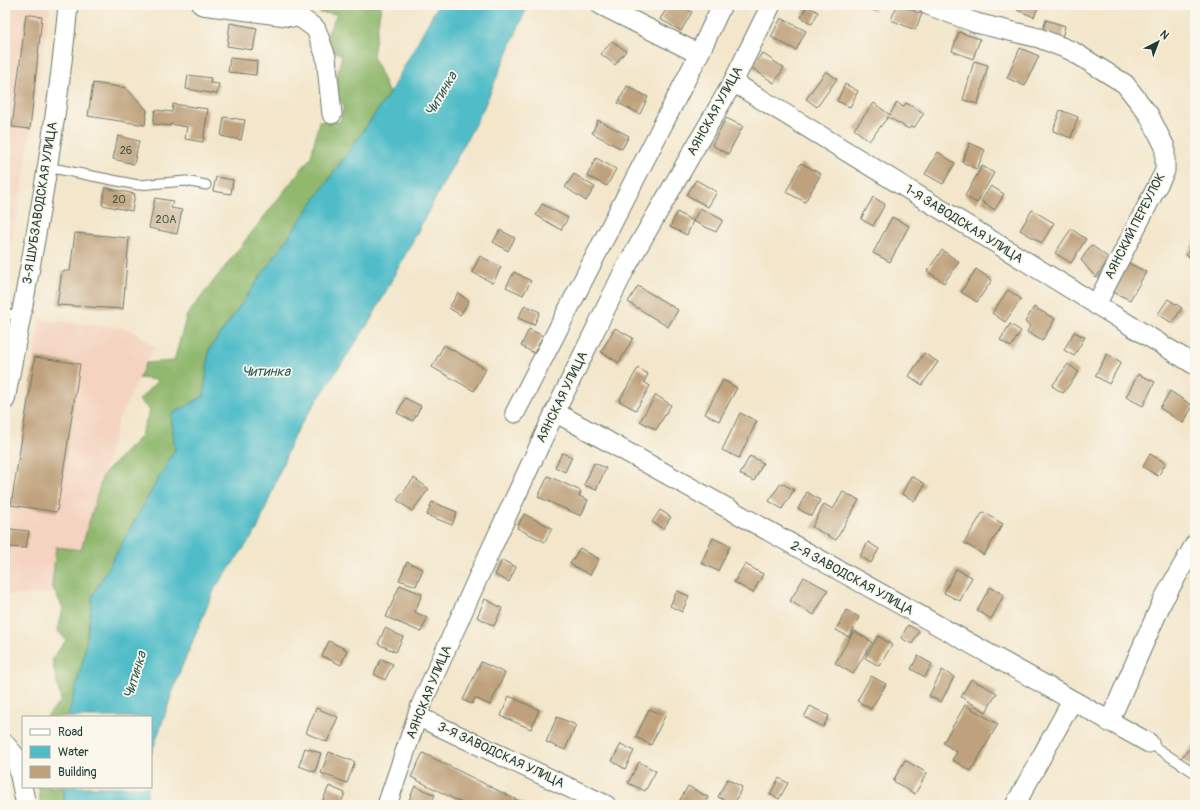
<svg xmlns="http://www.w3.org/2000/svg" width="1200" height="810" viewBox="0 0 1200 810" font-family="Pangolin,sans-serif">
	<rect width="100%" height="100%" fill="#fbf7ec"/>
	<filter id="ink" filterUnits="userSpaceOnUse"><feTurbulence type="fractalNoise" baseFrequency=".025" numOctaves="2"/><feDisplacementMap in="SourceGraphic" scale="8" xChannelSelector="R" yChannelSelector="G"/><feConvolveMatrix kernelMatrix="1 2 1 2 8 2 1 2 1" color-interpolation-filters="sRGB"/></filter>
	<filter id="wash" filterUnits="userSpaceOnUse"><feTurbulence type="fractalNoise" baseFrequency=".012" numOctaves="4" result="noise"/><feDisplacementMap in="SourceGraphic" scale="16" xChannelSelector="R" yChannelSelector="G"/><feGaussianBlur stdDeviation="0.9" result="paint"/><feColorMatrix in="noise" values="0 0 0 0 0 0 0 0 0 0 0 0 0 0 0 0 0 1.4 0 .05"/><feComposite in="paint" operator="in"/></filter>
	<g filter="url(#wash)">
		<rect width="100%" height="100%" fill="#f3e6cb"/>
		<path fill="#f4d3c0" d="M5,5H50L24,176L5,277Z
			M40,319L130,329L154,347L119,418L81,550L56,547L52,594L5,595V573L11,505Z"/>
		<path fill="#90b86e" stroke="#587a51" d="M321,5H381L373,56L389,94L209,350L204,396L171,415L175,449L93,595L84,656L68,717H46L61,701L52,659L66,640L58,631L63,608L52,586L56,547L81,550L103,475L140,437L150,410L139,400L158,380L139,378L146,363L174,361L187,315L311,157L319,121L340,122L344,105L333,92L342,55L322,46L337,14L320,13Z
			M39,787H63L65,805H40Z"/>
		<path fill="#4fbcc8" stroke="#377c7e" d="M438,5H528L484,107L370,321L294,435L257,530L215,588L178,676L151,755V717H68L84,656L93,595L175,449L171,415L204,396L209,350L389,94Z
			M63,787H148L146,805H65Z"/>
		<g id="blocks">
			<path fill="#bfa27d" d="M669,5H681L692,12L681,31L660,19Z
				M861,5H877L875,11Z
				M897,5H901L922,14L915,30L891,20Z
				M1019,5H1039L1034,17L1017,10Z
				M807,6L818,12L812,24L801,17Z
				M26,14L42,17L30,129L12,127Z
				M781,18L806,31L796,50L771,37Z
				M1046,20L1065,26L1062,38L1042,32Z
				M230,23L257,28L253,50L227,46Z
				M959,32L980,39L973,59L952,51Z
				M612,41L626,51L615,65L601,54Z
				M1020,48L1039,56L1025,86L1007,78Z
				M762,53L784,68L774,83L752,68Z
				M230,58L257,61L256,75L228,72Z
				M974,61L988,65L978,104L963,100Z
				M826,71L837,79L817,107L806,99Z
				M188,75L211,78L210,83L219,84L217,94L186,89Z
				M93,83L126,88L147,110L145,125L88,116Z
				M845,84L858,91L850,107L837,101Z
				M627,86L648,97L640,114L618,103Z
				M897,102L903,107L906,103L924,113L914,128L911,126L909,129L888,117L869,141L854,129L874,103L890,115Z
				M173,104L208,109L203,142L185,139L187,127L170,124V126L153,124L155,110L172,112Z
				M1060,110L1078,117L1071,138L1053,131Z
				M224,117L245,120L241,140L221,136Z
				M726,118L743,126L728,154L712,145Z
				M598,120L629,136L622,149L592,133Z
				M118,136L139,141L134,164L113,159Z
				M970,143L985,150L977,169L962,162Z
				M938,152L955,163L943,184L925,174Z
				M596,158L616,169L607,186L587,176Z
				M801,163L821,174L805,202L786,192Z
				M982,166L994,173L977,203L965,196Z
				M574,174L595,187L586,201L565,187Z
				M216,177L233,180L231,194L213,191Z
				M696,180L717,192L708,207L687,195Z
				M991,186L1004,194L995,210L981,201Z
				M105,188L135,194L132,211L102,205Z
				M873,197L885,204L873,226L861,219Z
				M155,198L173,201L171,208L182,210L177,234L149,228Z
				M542,204L568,218L561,230L536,215Z
				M700,208L723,220L716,232L693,221Z
				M1032,210L1054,223L1042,243L1020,230Z
				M677,212L693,221L687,235L670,227Z
				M892,217L909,226L890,262L873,253Z
				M1071,229L1086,239L1071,263L1055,253Z
				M500,230L515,238L508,251L493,242Z
				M75,233L129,238L123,309L57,305L62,271H70Z
				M1195,240V260L1186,255Z
				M1091,245L1109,258L1096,278L1081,260Z
				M942,250L959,262L944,283L927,271Z
				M480,256L501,267L493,283L472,272Z
				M1127,262L1146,272L1130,300L1111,291Z
				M976,269L992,280L977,302L961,292Z
				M514,272L531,281L523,295L506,287Z
				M638,286L678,310L668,327L628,302Z
				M1008,290L1021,299L1005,322L992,313Z
				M458,293L469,301L460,315L449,308Z
				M1168,299L1182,308L1172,323L1158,314Z
				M525,305L540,312L534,325L518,318Z
				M1034,307L1055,319L1042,341L1027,332L1030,326L1025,322Z
				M1010,324L1021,331L1011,347L1000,340Z
				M615,328L633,338L619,363L601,352Z
				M529,329L543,336L534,353L521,346Z
				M1074,332L1085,337L1074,356L1064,350Z
				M444,345L486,369L474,391L432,367Z
				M924,353L938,362L922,385L909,376Z
				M1107,354L1121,362L1109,384L1095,376Z
				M35,357L80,364L57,512L11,505Z
				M1068,364L1079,372L1063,393L1052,386Z
				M638,368L648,374L644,382L650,386L636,410L619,401Z
				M1138,374L1155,382L1143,406L1126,397Z
				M723,380L737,388L719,421L705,414Z
				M1170,391L1193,406L1183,423L1160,408Z
				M656,395L671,405L656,430L640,421Z
				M405,398L421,406L413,421L397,413Z
				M740,413L757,421L739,458L722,450Z
				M562,453L572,457L565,472L555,467Z
				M1150,454L1166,463L1158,476L1143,467Z
				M750,456L763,463L754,481L740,474Z
				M594,463L606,468L596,490L584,485Z
				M548,476L581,491L579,496L588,500L581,516L538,497Z
				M911,476L925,484L915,501L902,494Z
				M414,478L429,489L412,511L397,500Z
				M781,483L794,490L782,509L769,501Z
				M807,492L820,500L812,516L798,509Z
				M843,492L859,500L836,540L812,527L824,504L833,509Z
				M432,502L457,512L452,525L427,515Z
				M660,510L671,517L663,529L652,522Z
				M983,512L1003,524L984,555L964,543Z
				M524,514L552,528L545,542L517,528Z
				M10,529L29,531L26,548L8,547Z
				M713,538L730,546L718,571L701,563Z
				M868,542L879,549L871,563L860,556Z
				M580,548L599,559L590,575L570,564Z
				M502,560L516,567L509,582L495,575Z
				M407,562L423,569L416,586L399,580Z
				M745,564L763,574L753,593L734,582Z
				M956,569L972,577L960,601L944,593Z
				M804,577L828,590L814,615L790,601Z
				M400,585L422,594L415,612L427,618L421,632L386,617Z
				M990,587L1004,595L991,619L977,610Z
				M677,591L689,596L682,612L670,606Z
				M485,599L502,608L494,626L477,617Z
				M846,610L859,617L849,637L836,630Z
				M908,625L919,631L912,644L901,638Z
				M385,628L403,637L396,652L378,644Z
				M854,631L872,642L853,674L835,663Z
				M878,636L892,645L879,666L865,658Z
				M329,641L347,650L341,665L322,656Z
				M918,656L932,664L925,677L911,669Z
				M381,659L393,664L385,680L374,674Z
				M481,662L505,673L490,705L475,698L472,704L463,700Z
				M942,670L954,677L941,702L929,696Z
				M871,676L886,684L871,709L857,701Z
				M971,679L997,693L986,712L961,697Z
				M509,696L539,710L531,729L501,716Z
				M965,705L998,724L971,771L952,760L957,752L943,743Z
				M810,706L829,716L823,727L804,717Z
				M316,708L338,717L327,742L306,733Z
				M649,709L665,716L651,745L636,737Z
				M557,717L576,725L565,750L546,742Z
				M621,744L634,751L625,769L612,761Z
				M1193,745L1195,747V770L1181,758Z
				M305,748L321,753L315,772L299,766Z
				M329,752L355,762L347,783L321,773Z
				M423,753L527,805H466L411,777Z
				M905,760L927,773L915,794L893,781Z
				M639,762L656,771L645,791L628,783Z
				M779,778L788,783L779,799L770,794Z
				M727,779L742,787L734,805L718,797Z
				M329,786L345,793L340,805H329L322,802Z
				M415,786L435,795L430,805H407Z
				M688,786L708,797L704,805H677Z"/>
		</g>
	</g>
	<g filter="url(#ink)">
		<use href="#blocks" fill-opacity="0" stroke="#697869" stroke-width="1"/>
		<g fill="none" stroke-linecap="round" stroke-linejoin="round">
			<g stroke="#697869" stroke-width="11">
				<path id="service" d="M47,167L138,185L186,181L206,185
					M5,314L21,315
					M1149,743L1195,773"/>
			</g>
			<g stroke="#697869" stroke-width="21">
				<path id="minor" d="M202,5L301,18L316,29L326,57L332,114
					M601,5L699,54
					M928,5L976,23L1039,38L1072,51L1125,84L1149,115L1165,147V171L1096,305
					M733,82L1195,365
					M5,400C30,269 56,138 68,5
					M555,412L1149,743
					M515,413L699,54L722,5
					M417,716L606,805
					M1109,722L1163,600L1195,544
					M5,744L16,757L26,805
					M387,805L421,705L480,573L555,412L625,269L733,82L771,5
					M1015,805L1072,701"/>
			</g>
			<use href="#service" stroke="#fff" stroke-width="9"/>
			<use href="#minor" stroke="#fff" stroke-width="19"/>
		</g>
	</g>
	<g text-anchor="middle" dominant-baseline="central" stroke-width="3.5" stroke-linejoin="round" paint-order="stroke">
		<g font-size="11" fill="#475646">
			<text x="126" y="150">26</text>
			<text x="119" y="199">20</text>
			<text x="166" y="219">20А</text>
		</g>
		<g font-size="13" fill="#1f3d34" stroke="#fbf7ec">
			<text transform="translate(715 111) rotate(-61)">АЯНСКАЯ УЛИЦА</text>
			<text transform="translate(40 203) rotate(-81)">3-Я ШУБЗАВОДСКАЯ УЛИЦА</text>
			<text transform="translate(964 224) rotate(32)">1-Я ЗАВОДСКАЯ УЛИЦА</text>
			<text transform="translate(1135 226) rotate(-63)">АЯНСКИЙ ПЕРЕУЛОК</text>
			<text transform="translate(562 397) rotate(-64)">АЯНСКАЯ УЛИЦА</text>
			<text transform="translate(852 578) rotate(29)">2-Я ЗАВОДСКАЯ УЛИЦА</text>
			<text transform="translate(429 692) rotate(-68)">АЯНСКАЯ УЛИЦА</text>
			<text transform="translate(501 755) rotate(25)">3-Я ЗАВОДСКАЯ УЛИЦА</text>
		</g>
		<g font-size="14" font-style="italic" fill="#2b5d59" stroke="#fbf7ec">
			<text transform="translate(441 94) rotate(-59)">Читинка</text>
			<text x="266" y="371">Читинка</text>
			<text transform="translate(135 675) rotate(-73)">Читинка</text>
		</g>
	</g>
	<rect width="1200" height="810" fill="none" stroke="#fbf7ec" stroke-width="20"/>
	<rect x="22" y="716" width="130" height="72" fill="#fbf7ec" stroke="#a3ada2"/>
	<rect x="30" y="729" width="20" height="6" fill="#ffffff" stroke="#a3ada2"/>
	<text x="58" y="736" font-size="12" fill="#1f3d34">Road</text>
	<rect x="30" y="746" width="20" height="12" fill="#4fbcc8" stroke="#a3ada2"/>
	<text x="58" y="756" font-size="12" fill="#1f3d34">Water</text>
	<rect x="30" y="766" width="20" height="12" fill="#bfa27d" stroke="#a3ada2"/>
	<text x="58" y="776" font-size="12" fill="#1f3d34">Building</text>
	<g transform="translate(1158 42) rotate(42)" stroke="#fbf7ec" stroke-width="3" paint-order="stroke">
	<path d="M0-3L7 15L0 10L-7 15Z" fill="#1f3d34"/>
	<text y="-6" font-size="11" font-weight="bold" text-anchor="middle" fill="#1f3d34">N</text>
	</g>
</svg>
